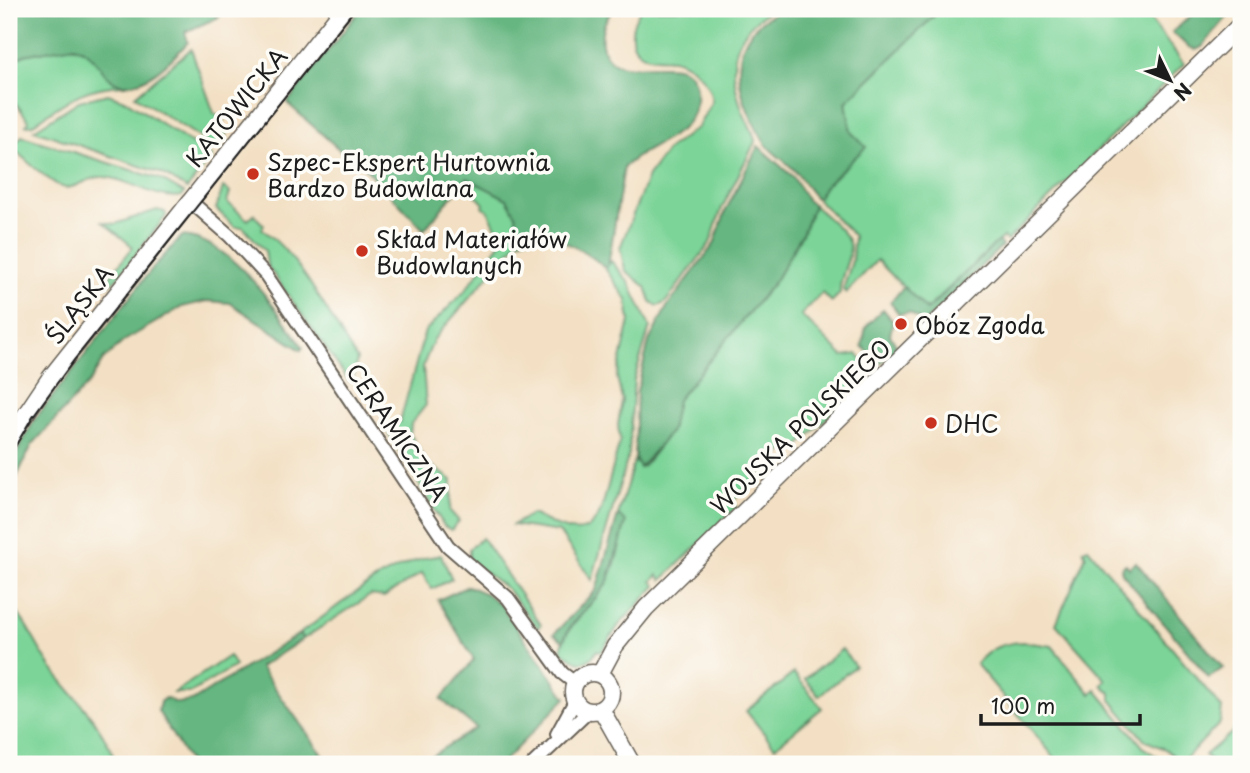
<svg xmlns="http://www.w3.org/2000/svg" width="1250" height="773" viewBox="0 0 1250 773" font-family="'Playpen Sans',sans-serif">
	<rect width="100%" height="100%" fill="#fdfcf7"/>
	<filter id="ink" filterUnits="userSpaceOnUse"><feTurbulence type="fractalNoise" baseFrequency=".0143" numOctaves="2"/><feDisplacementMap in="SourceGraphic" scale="14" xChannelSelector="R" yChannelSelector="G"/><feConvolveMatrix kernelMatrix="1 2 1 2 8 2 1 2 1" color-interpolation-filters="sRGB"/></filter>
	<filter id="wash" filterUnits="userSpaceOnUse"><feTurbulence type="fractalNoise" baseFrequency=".00686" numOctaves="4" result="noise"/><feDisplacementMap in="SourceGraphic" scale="28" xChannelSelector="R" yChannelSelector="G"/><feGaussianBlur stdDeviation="1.57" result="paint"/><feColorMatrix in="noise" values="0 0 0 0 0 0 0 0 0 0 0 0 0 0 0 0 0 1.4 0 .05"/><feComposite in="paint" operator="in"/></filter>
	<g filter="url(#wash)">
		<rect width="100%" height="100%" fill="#f3e0c4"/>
		<path fill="#7cd498" stroke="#4c785a" stroke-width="2" d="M641,9H772C729,35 727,69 743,112C747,122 754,131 755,142L722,208L710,243L665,303L658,306L651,302L646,287L625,270L620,248L648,176L668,149L698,127L712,101C710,82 692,63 673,59C664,58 654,59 646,56C625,47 631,23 641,9Z
			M941,9H1142L1184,64L1007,241L1003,237L926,310L877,260L846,293L843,290L852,261L854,236L817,199L851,132L846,102Z
			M63,46C99,45 96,79 126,85C83,86 66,101 32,125H26L29,121L9,94V64C20,53 47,50 63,46Z
			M191,49L214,113L224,120L218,127L227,135L216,148L135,96Z
			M108,94L127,101L212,157L187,189L163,174L34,130L79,101Z
			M22,136L160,179L184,193L182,196C156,201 129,178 103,177C89,176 74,191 62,187C48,182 23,157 11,147Z
			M467,177L507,199L516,215L518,242L434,339L423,366L426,405L411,424L410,434L427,463L452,480L450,511L459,521L451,530L444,526L387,431L392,424L400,422L425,331L463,293L502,241L488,210L483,207L484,204L462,179Z
			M223,187L230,192L227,202L248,220L255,213L254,215L264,225L262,229C302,258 330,319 357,359L354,375L349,381L267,265L265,251L243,227H235L216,209Z
			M814,205C823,215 845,230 849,243C853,258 838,277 840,293L832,302L822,293L801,315L843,356L857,354L871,369V374L794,451L788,446L732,502L737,507L662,580L658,575L652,581L656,586L619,625L601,652L597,650C586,669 576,663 561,650C566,624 591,608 605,586C616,569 620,542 626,522L618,515L635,458L636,463L643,467L671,431L676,400L775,281L803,232Z
			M157,210L165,212L166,216L117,278L109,285H103L133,247L103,222L115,224Z
			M611,261L629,282L650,327L634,380L629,453L592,580L559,532L513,525L532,514C560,527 587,547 602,508L620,441L618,425L622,400L617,377L630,321L627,300L605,268Z
			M482,538L541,625L538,628L507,589L469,560V549Z
			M1088,548L1222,708L1220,723L1182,762L1165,749L1144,740L1111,700V693L1102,685L1106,680L1056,624L1086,555L1083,550Z
			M441,555L452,579L432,589L422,573L384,597L371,595L303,639L299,634C343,604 386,562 441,555Z
			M9,604C27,620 36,647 51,667C76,700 103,723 116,764H9Z
			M1024,642L1052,646L1091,694L1096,690L1144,748L1168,764H1060L976,664C991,647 1002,643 1024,642Z
			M842,649L855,666L819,696L805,679Z
			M229,656L235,666L190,693H174Z
			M794,673L822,708L775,747L746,711Z
			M1241,725V764H1213L1205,755Z"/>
		<path fill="#65b680" stroke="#40694e" stroke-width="2" d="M9,9H208L219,17L185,32L188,42C171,61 131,103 106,75C96,63 91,51 74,46L24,55L9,64Z
			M361,9H613C605,21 600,29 602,44C611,94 691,38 696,90C701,137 650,141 624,167L608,266L605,268C586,250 543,225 518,242L516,215L507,199L467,178L424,230L346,148L341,151L287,103Z
			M783,9H941L846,102L851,132L866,147L825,186L817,199C808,190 802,179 794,170C784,159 770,153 763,140C735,94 721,35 783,9Z
			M1199,9H1234L1202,47L1196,50L1187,46L1172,32Z
			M758,146L793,177L807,200L814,205L803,232L775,281L677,400L671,431L640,468L635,458L637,391L649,341L667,307L714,244L726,210Z
			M182,236C231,239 276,309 303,347L301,350L230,303L207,301L182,307L124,341L103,360L89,383L32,445L9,493V467L35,419L152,269Z
			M998,241L1002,246L924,323L910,313L899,314L890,302L904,287L927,310Z
			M883,309L893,321L890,335L898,348L880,364L862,346L866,327Z
			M618,515L626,522L607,584L570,627L563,641L554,634L596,590Z
			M1136,562L1223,668L1209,678L1122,573L1121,568L1126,564L1129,568Z
			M468,586L487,594L501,605L566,698L501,764H438L429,757L476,728L441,699L474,660L438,600Z
			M299,634L303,639L260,667L329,764H190L158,711L160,702L165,698L177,703L192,701Z"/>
	</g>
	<g filter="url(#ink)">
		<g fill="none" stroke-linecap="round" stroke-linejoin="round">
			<g stroke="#676157" stroke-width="16">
				<path id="minor" d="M190,201L230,236L266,275L448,546L508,598L562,673L575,683
					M557,734L575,701
					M533,764L589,711"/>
			</g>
			<g stroke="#676157" stroke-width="19">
				<path id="tertiary" d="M9,439L50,378L343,9
					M573 692a19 19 0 1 1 38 0a19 19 0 1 1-38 0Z
					M600,674L615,646L646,608L1241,24
					M601,709L632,764"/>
			</g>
			<use href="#minor" stroke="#fff" stroke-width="12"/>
			<use href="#tertiary" stroke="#fff" stroke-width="16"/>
			<path stroke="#1c1c1c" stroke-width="2" d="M9,457L33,416L74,360L355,9"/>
		</g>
	</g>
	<g fill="#c8321e" stroke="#fdfcf7" stroke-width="2.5">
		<circle cx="253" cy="174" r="7"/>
		<circle cx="362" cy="251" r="7"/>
		<circle cx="901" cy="324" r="7"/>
		<circle cx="931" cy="423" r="7"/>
	</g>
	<g text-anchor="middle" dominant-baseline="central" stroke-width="7" stroke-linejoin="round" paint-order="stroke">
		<g font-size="23" fill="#1c1c1c" stroke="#fdfcf7">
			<text transform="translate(236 107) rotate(-51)">KATOWICKA</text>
			<text transform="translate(79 304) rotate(-52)">ŚLĄSKA</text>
			<text transform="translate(800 426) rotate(-44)">WOJSKA POLSKIEGO</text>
			<text transform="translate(398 432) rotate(56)">CERAMICZNA</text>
		</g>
		<g font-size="23" fill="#1c1c1c" stroke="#fdfcf7" text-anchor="start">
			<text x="267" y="161">Szpec-Ekspert Hurtownia<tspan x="267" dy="26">Bardzo Budowlana</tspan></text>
			<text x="376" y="238">Skład Materiałów<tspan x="376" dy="26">Budowlanych</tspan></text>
			<text x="915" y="324">Obóz Zgoda</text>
			<text x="945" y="423">DHC</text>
		</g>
	</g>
	<rect width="1250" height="773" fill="none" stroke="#fdfcf7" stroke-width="35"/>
	<g transform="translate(1170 80) rotate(133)" stroke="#fdfcf7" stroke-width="5" paint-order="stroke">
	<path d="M0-5L12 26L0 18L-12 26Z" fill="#1c1c1c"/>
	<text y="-10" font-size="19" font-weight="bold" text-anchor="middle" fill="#1c1c1c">N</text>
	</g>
	<path d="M981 714v10h159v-10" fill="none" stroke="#1c1c1c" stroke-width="3.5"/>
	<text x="991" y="714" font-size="21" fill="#1c1c1c" stroke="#fdfcf7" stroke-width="5" paint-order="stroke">100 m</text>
</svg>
